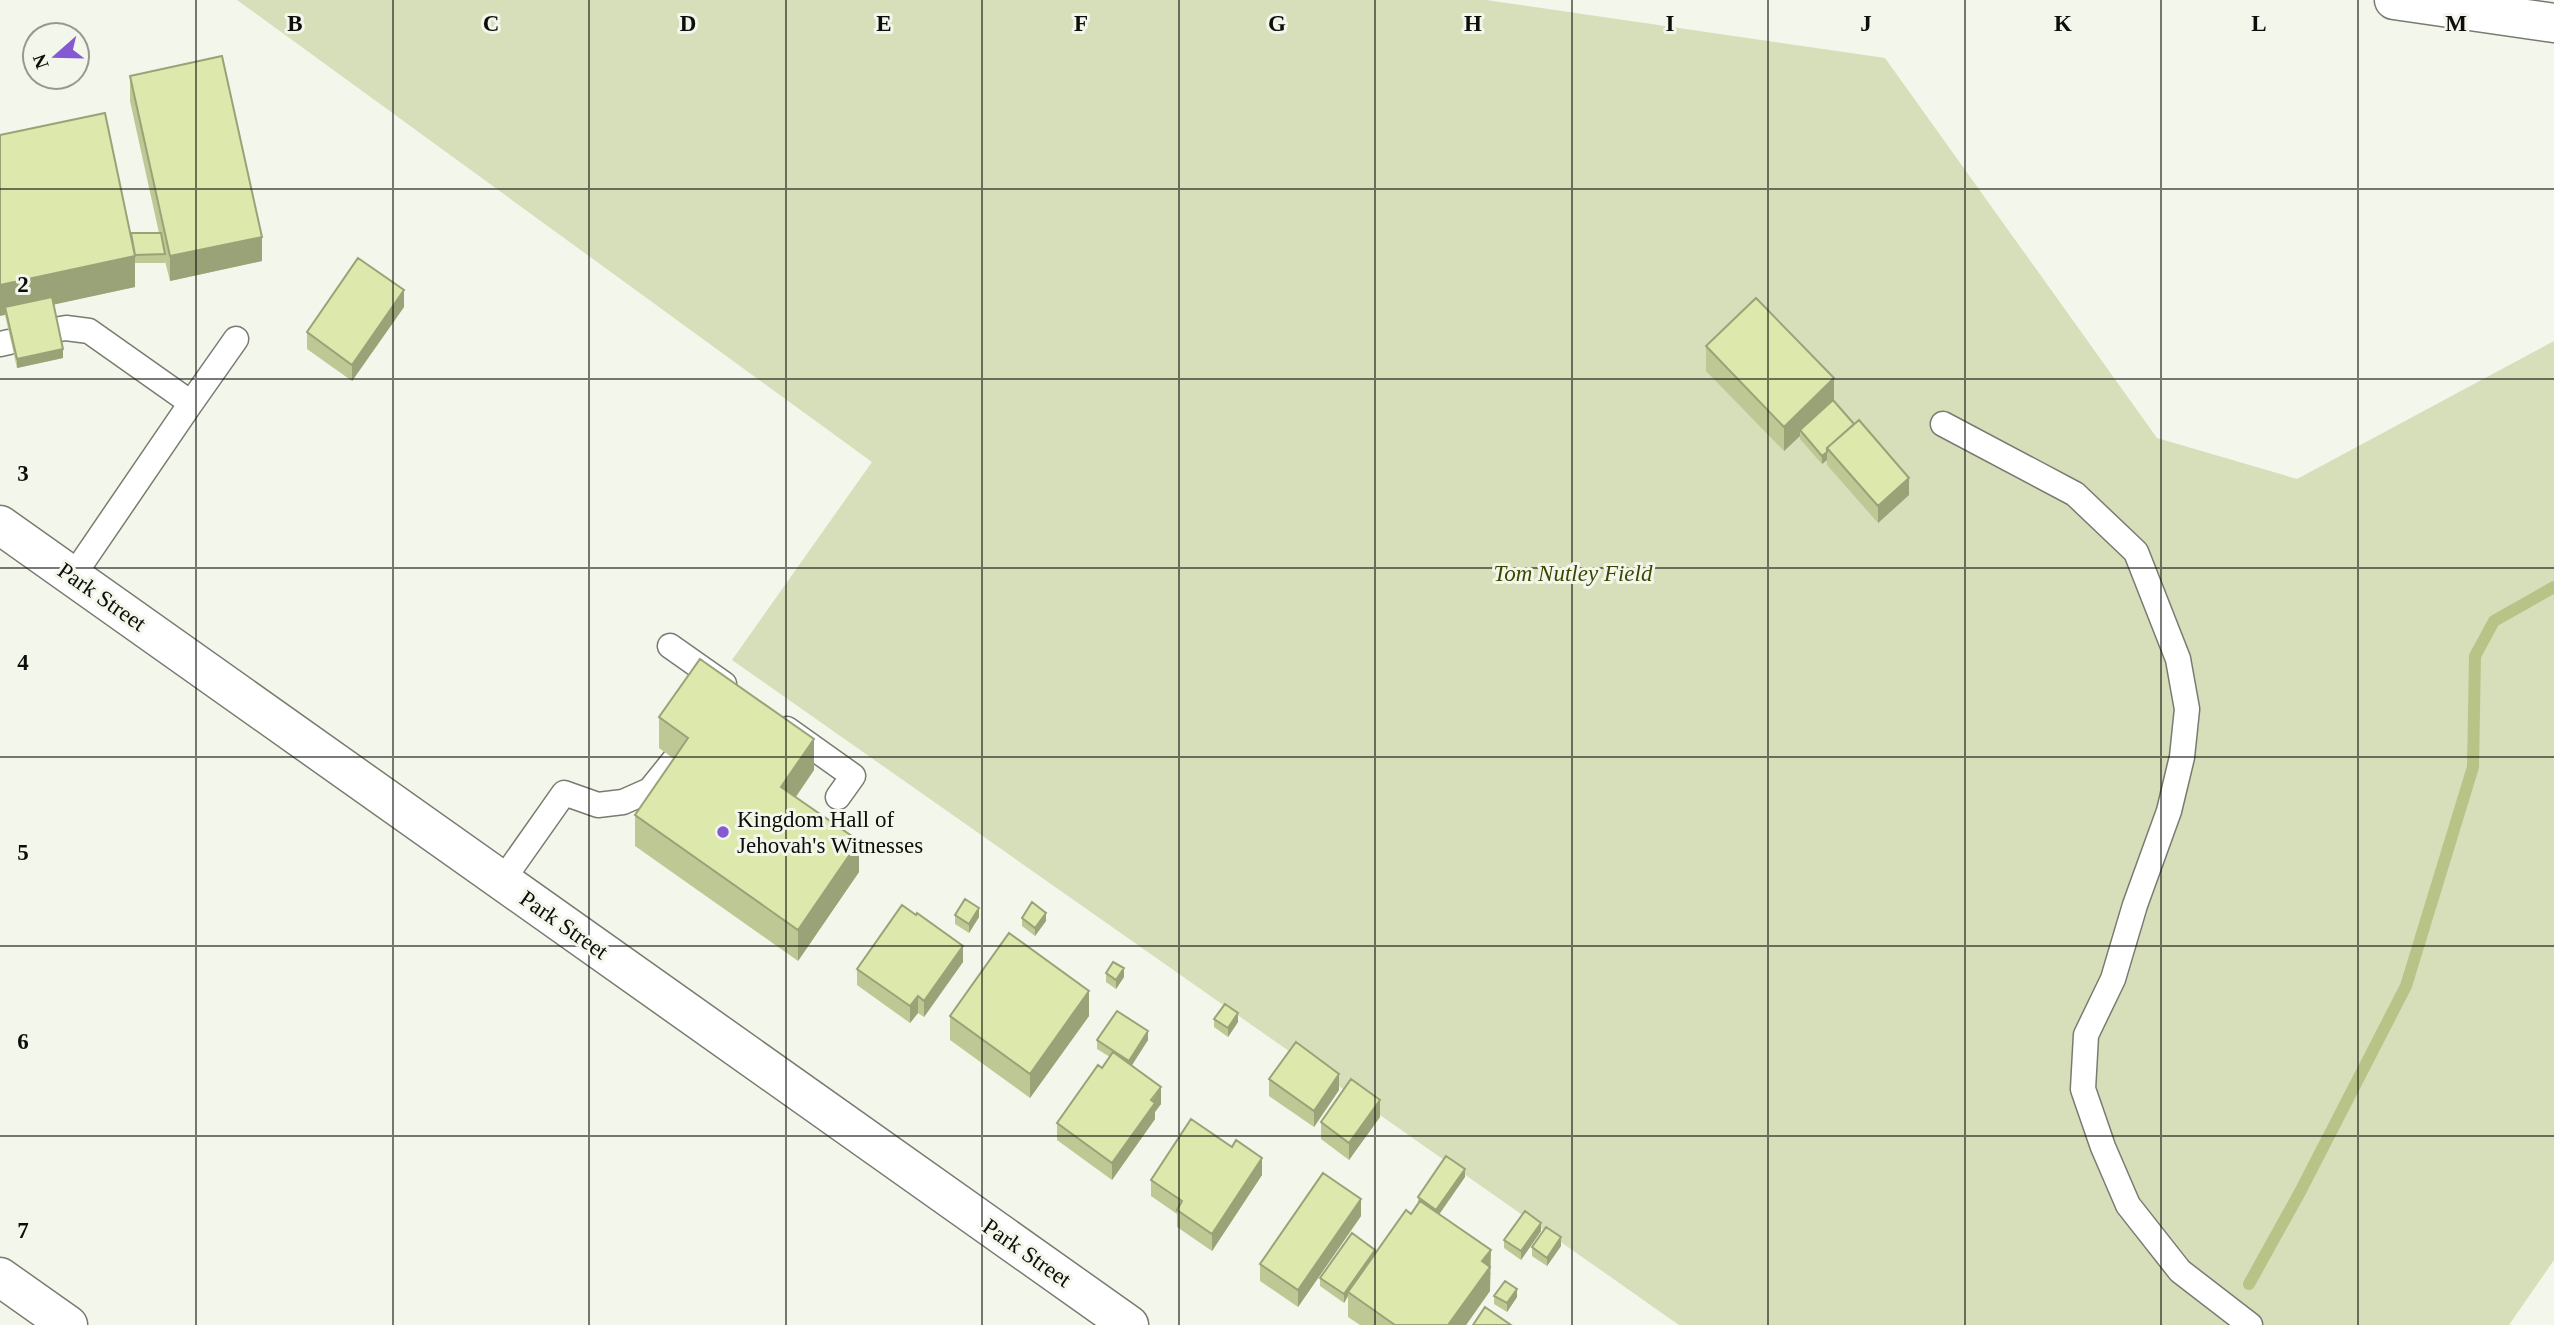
<svg xmlns="http://www.w3.org/2000/svg" width="2554" height="1325" viewBox="0 0 2554 1325" font-family="'Times New Roman',serif">
	<rect width="100%" height="100%" fill="#f3f6ea"/>
	<path fill="#d7deba" d="M237,0H1486L1885,58L2157,438L2297,479L2554,341V1260L2509,1325H1679L732,660L872,462Z"/>
	<g fill="none" stroke-linecap="round" stroke-linejoin="round">
		<path stroke="#b8c388" stroke-width="12" d="M2249,1284L2300,1192L2406,986L2473,767L2475,656L2494,621L2554,587"/>
		<g stroke="#797b71" stroke-width="27">
			<path id="lane" d="M60,329L66,328L89,331L191,403L73,576
				M0,344L9,342
				M191,403L236,339
				M1943,424L2075,494L2136,552L2178,659L2187,709L2182,757L2169,811L2135,905L2113,979L2086,1035L2083,1089L2103,1147L2128,1205L2180,1271L2250,1325
				M670,646L724,684
				M787,729L853,776L838,797
				M502,881L564,793L598,805L623,802L650,790L675,759"/>
		</g>
		<g stroke="#797b71" stroke-width="41">
			<path id="street" d="M0,525L1129,1325
				M0,1277L68,1325"/>
		</g>
		<g stroke="#797b71" stroke-width="41">
			<path id="highway" d="M2394,0L2554,23"/>
		</g>
		<use href="#lane" stroke="#fff" stroke-width="24"/>
		<use href="#street" stroke="#fff" stroke-width="38"/>
		<use href="#highway" stroke="#fff" stroke-width="38"/>
	</g>
	<path fill="#bdc894" d="M130,76L262,261L170,281L165,261V263H135V287L54,304L63,358L17,368L5,315L0,135L131,233H159L130,101Z
		M404,307L352,381L307,349V332Z
		M1706,346L1834,401L1909,495L1878,523L1827,465V460L1822,464L1800,439V436L1784,451L1706,371Z
		M659,717L814,770L796,797L859,872L798,961L635,846V815L674,759L659,748Z
		M955,915L979,917L969,933L955,924Z
		M1022,918L1046,921L1035,936L1022,926Z
		M963,962L924,1017L918,1013L910,1023L857,985V969Z
		M1106,973L1124,977L1116,989L1106,982Z
		M950,1016H1089L1030,1098L950,1040Z
		M1214,1019L1238,1022L1228,1037L1214,1027Z
		M1097,1040H1148L1131,1065L1161,1104L1155,1112V1119L1112,1180L1057,1140V1123L1102,1068L1110,1057L1097,1049Z
		M1269,1079L1339,1090L1314,1127L1269,1096Z
		M1380,1117L1349,1160L1321,1139V1122Z
		M1262,1175L1212,1251L1177,1227V1214L1151,1196V1180Z
		M1465,1177L1439,1214L1491,1274L1490,1275V1291L1466,1325H1360L1348,1317V1296L1344,1303L1320,1286V1278L1375,1254L1411,1214L1418,1204V1197Z
		M1361,1216L1298,1307L1260,1281V1264Z
		M1541,1231L1521,1260L1504,1248V1240Z
		M1561,1246L1547,1266L1532,1256V1247Z
		M1494,1296L1517,1297L1507,1312L1494,1304Z"/>
	<path fill="#9aa278" d="M262,237V261L170,281V256Z
		M135,256V287L6,315L5,307V315L0,316V285Z
		M404,290V307L352,381V365Z
		M63,349V358L17,368V359Z
		M1834,378V402L1800,430V436L1784,451V427Z
		M1827,452V460L1822,464V456Z
		M1909,478V495L1878,523V506Z
		M814,739V770L781,818V787Z
		M859,841V872L798,961V930Z
		M979,908V917L969,933V924Z
		M1046,913V921L1035,936V928Z
		M963,946V962L924,1017V1001Z
		M1124,968V977L1116,989V980Z
		M1089,991V1016L1030,1098V1074Z
		M918,996V1013L910,1023V1006Z
		M1238,1013V1022L1228,1037V1028Z
		M1148,1031V1040L1129,1070V1061Z
		M1339,1074V1090L1314,1127V1111Z
		M1161,1087V1104L1155,1112V1119L1112,1180V1163Z
		M1380,1100V1117L1349,1160V1143Z
		M1262,1158V1175L1212,1251V1234Z
		M1465,1169V1177L1436,1219V1210Z
		M1361,1199V1216L1298,1307V1290Z
		M1541,1223V1231L1521,1260V1251Z
		M1561,1237V1246L1547,1266V1258Z
		M1375,1250V1259L1348,1292V1296L1344,1303V1294Z
		M1491,1250L1490,1291L1466,1325H1448L1482,1261Z
		M1517,1289V1297L1507,1312V1303Z"/>
	<path fill="#dce8ac" stroke="#9aa278" stroke-width="2" d="M222,56L262,237L170,256L130,76Z
		M105,113L135,256L0,285V135Z
		M131,233H161L165,254L135,255Z
		M358,258L404,290L352,365L307,332Z
		M52,297L63,349L17,359L5,307Z
		M1756,298L1834,378L1784,427L1706,346Z
		M1833,400L1854,424L1827,448V452L1822,456L1800,430Z
		M1859,420L1909,478L1878,506L1827,448Z
		M700,659L814,739L781,787L859,841L798,930L635,815L688,738L659,717Z
		M965,899L979,908L969,924L955,915Z
		M1032,902L1046,913L1035,928L1022,918Z
		M902,905L916,915L917,913L963,946L924,1001L918,996L910,1006L857,969Z
		M1009,933L1089,991L1030,1074L950,1016Z
		M1113,962L1124,968L1116,980L1106,973Z
		M1225,1004L1238,1013L1228,1028L1214,1019Z
		M1117,1011L1148,1031L1129,1061L1097,1040Z
		M1296,1042L1339,1074L1314,1111L1269,1079Z
		M1113,1052L1161,1087L1151,1100L1155,1103L1112,1163L1057,1123L1098,1065L1102,1068Z
		M1351,1079L1380,1100L1349,1143L1321,1122Z
		M1191,1119L1232,1147L1236,1140L1262,1158L1212,1234L1177,1210L1182,1201L1151,1180Z
		M1446,1156L1465,1169L1436,1210L1418,1197Z
		M1323,1173L1361,1199L1298,1290L1260,1264Z
		M1420,1201L1491,1250L1482,1261L1490,1267L1448,1325H1395L1348,1292L1406,1210L1411,1214Z
		M1525,1211L1541,1223L1521,1251L1504,1240Z
		M1546,1227L1561,1237L1547,1258L1532,1247Z
		M1352,1233L1375,1250L1344,1294L1320,1278Z
		M1505,1281L1517,1289L1507,1303L1494,1296Z
		M1485,1307L1511,1325H1473Z"/>
	<path fill="none" stroke="#0d0e0a" stroke-width="2" stroke-opacity="0.55" d="M196,0V1325M393,0V1325M589,0V1325M786,0V1325M982,0V1325M1179,0V1325M1375,0V1325M1572,0V1325M1768,0V1325M1965,0V1325M2161,0V1325M2358,0V1325M0,189H2554M0,379H2554M0,568H2554M0,757H2554M0,946H2554M0,1136H2554"/>
	<circle fill="#8459d2" stroke="#f3f6ea" stroke-width="2.5" cx="723" cy="832" r="7"/>
	<g text-anchor="middle" dominant-baseline="central" stroke-width="6" stroke-linejoin="round" paint-order="stroke">
		<g font-size="23" font-style="italic" fill="#3d4500" stroke="#f3f6ea">
			<text x="1573" y="573">Tom Nutley Field</text>
		</g>
		<g font-size="23" fill="#0d0e0a" stroke="#f3f6ea">
			<text transform="translate(102 597) rotate(35)">Park Street</text>
			<text transform="translate(564 925) rotate(35)">Park Street</text>
			<text transform="translate(1027 1253) rotate(35)">Park Street</text>
		</g>
		<g font-size="23" fill="#0d0e0a" stroke="#f3f6ea" text-anchor="start">
			<text x="737" y="819">Kingdom Hall of<tspan x="737" dy="26">Jehovah's Witnesses</tspan></text>
		</g>
	</g>
	<g font-size="23" text-anchor="middle" font-weight="bold" fill="#0d0e0a" stroke="#f3f6ea" stroke-width="6" stroke-linejoin="round" paint-order="stroke">
		<text x="295" y="31">B</text>
		<text x="491" y="31">C</text>
		<text x="688" y="31">D</text>
		<text x="884" y="31">E</text>
		<text x="1081" y="31">F</text>
		<text x="1277" y="31">G</text>
		<text x="1473" y="31">H</text>
		<text x="1670" y="31">I</text>
		<text x="1866" y="31">J</text>
		<text x="2063" y="31">K</text>
		<text x="2259" y="31">L</text>
		<text x="2456" y="31">M</text>
		<text x="23" y="292">2</text>
		<text x="23" y="481">3</text>
		<text x="23" y="670">4</text>
		<text x="23" y="860">5</text>
		<text x="23" y="1049">6</text>
		<text x="23" y="1238">7</text>
	</g>
	<g transform="translate(56 56) rotate(250)"><circle r="33" fill="#f3f6ea" stroke="#979990" stroke-width="2"/>
	<path d="M0-5L12 26L0 18L-12 26Z" fill="#8459d2"/>
	<text y="-10" font-size="19" font-weight="bold" text-anchor="middle" fill="#0d0e0a">N</text>
	</g>
</svg>
